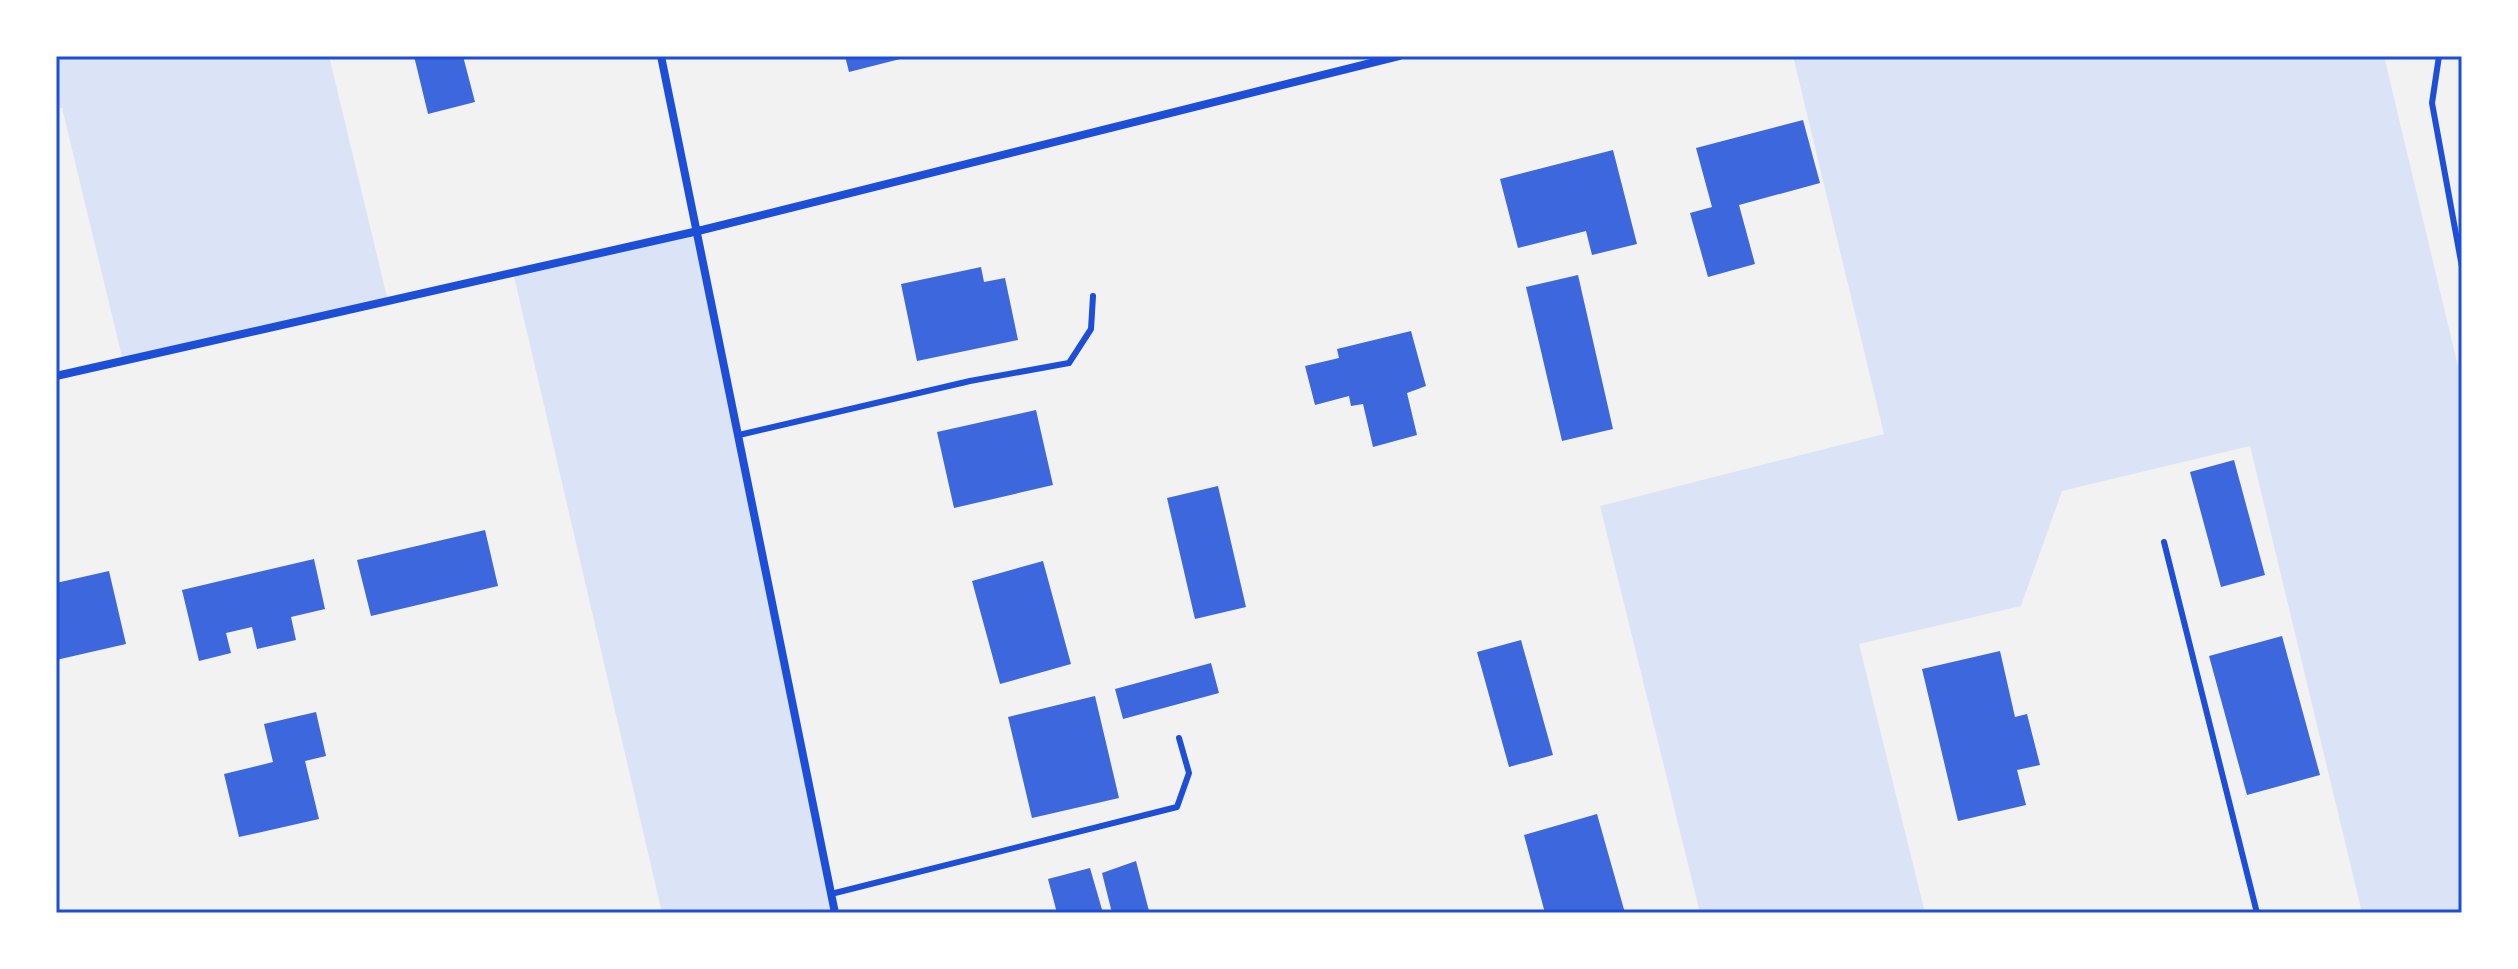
<svg xmlns="http://www.w3.org/2000/svg" width="2518" height="969" viewBox="0 0 2518 969" font-family="Manrope,sans-serif">
	<rect width="100%" height="100%" fill="#f2f2f2"/>
	<path fill="#dbe4f7" d="M56,56H329L388,301L123,361L62,108H56Z
		M1793,56H2384L2462,383V913H2362L2250,446L2062,491L2021,606L1859,644L1925,913H1700L1600,506L1884,434Z
		M698,231L835,913H662L513,272Z"/>
	<path fill="#3d67dc" d="M414,56H463L475,102L428,114Z
		M845,56H908V57L849,72Z
		M1803,120L1820,183L1739,205L1755,264L1708,277L1690,213L1712,207L1696,148Z
		M1613,150L1637,244L1592,255L1586,231L1518,248L1500,179Z
		M981,267L984,282L1005,278L1018,340L917,361L901,284Z
		M1578,275L1613,429L1562,441L1526,287Z
		M1411,331L1426,386L1407,393L1417,435L1373,447L1363,404L1351,406L1349,396L1315,405L1305,366L1339,358L1337,349Z
		M1036,410L1053,485L954,508L937,432Z
		M2234,460L2265,575L2221,587L2190,472Z
		M1218,486L1246,607L1195,619L1167,498Z
		M485,530L498,586L371,616L357,560Z
		M314,559L325,609L291,617L296,640L257,649L252,627L226,633L231,653L199,661L182,590Z
		M1043,561L1071,664L1000,684L972,581Z
		M109,571L126,644L56,660V583Z
		M2282,636L2320,775L2247,795L2209,656Z
		M1521,640L1553,755L1509,767L1477,652Z
		M2000,651L2015,717L2027,714L2040,765L2017,770L2026,805L1958,821L1922,669Z
		M1211,663L1219,693L1123,719L1115,689Z
		M1095,696L1119,798L1032,818L1008,717Z
		M316,712L326,756L305,761L319,819L239,837L224,774L273,762L264,724Z
		M1597,814L1625,913H1545L1524,835Z
		M1136,861L1149,911L1112,913L1102,873Z
		M1090,868L1103,913H1057L1048,879Z"/>
	<g fill="none" stroke-linecap="round" stroke-linejoin="round">
		<path stroke="#1d4ed8" stroke-width="6" d="M2439,56L2432,103L2462,267
			M739,435L970,381L1069,363L1091,329L1093,296
			M2164,542L2257,913
			M831,894L1177,807L1189,773L1179,738"/>
		<path stroke="#1d4ed8" stroke-width="8" d="M661,56L835,913
			M56,376L698,231L1399,56"/>
	</g>
	<rect width="2518" height="969" fill="none" stroke="#ffffff" stroke-width="116"/>
	<rect x="58" y="58" width="2402" height="853" fill="none" stroke="#1d4ed8" stroke-width="3"/>
</svg>
